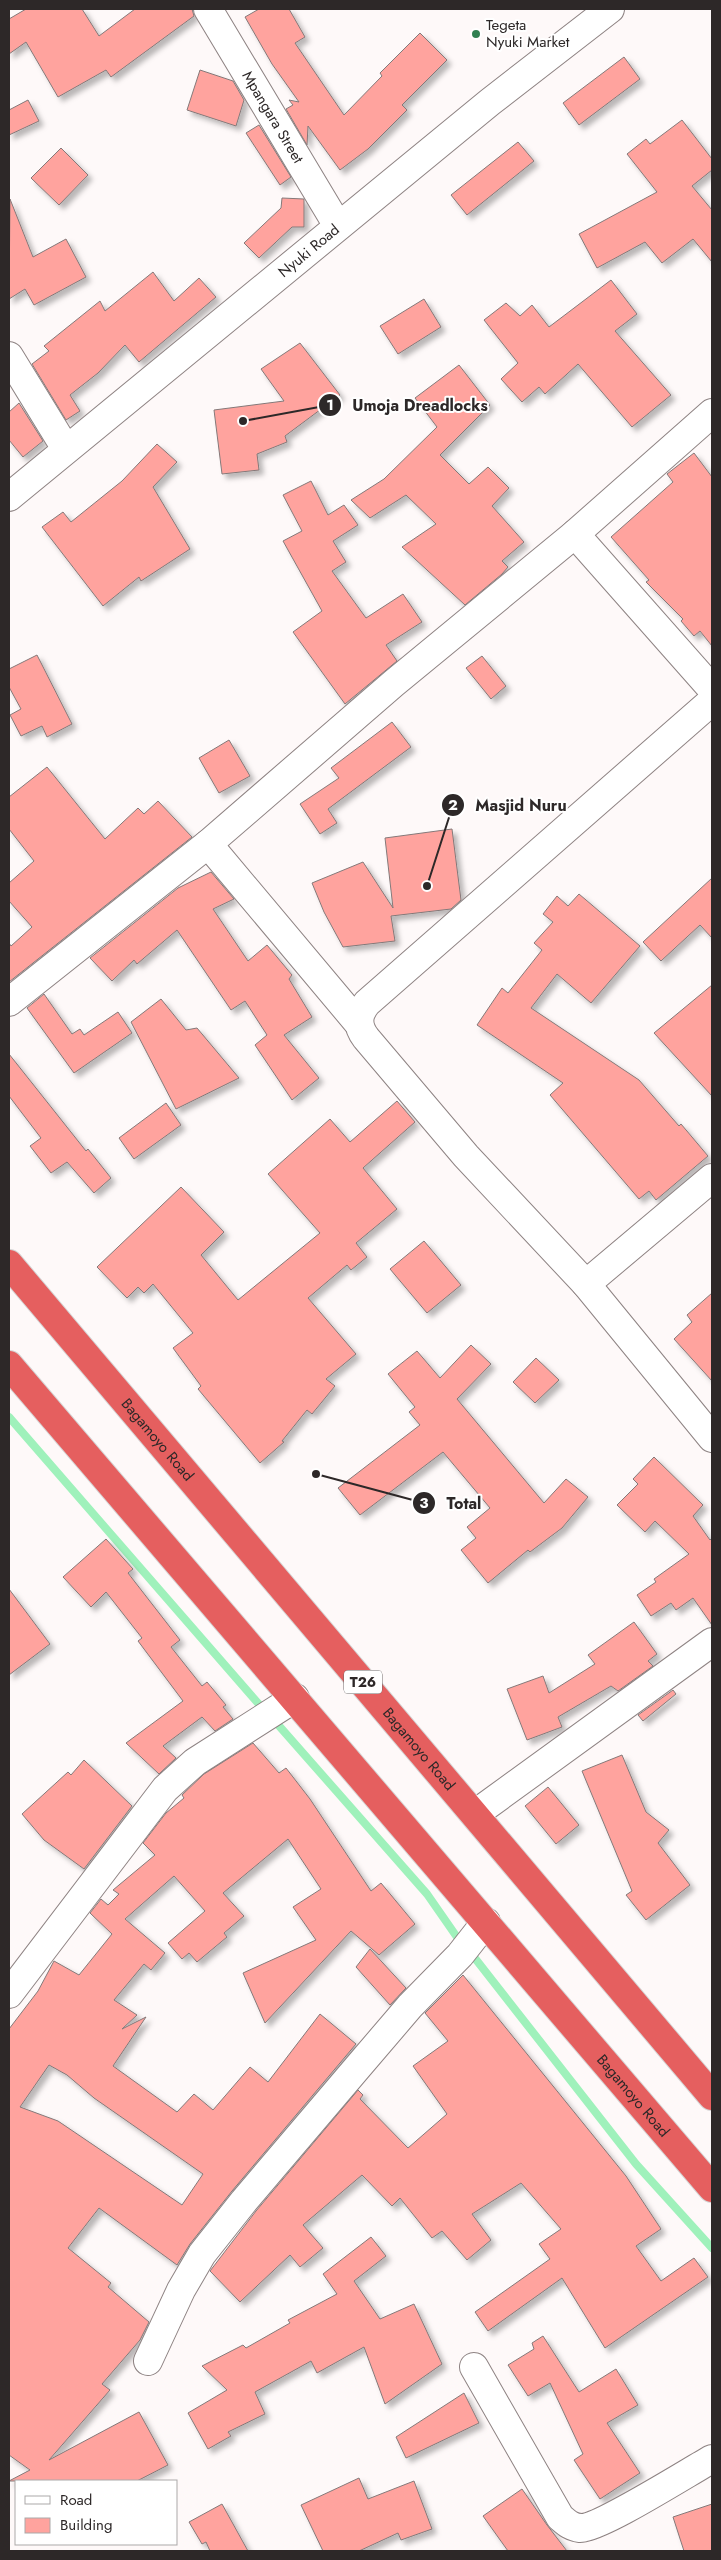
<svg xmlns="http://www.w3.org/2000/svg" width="721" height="2560" viewBox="0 0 721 2560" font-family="Jost,sans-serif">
	<defs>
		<filter id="shadow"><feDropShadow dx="4.5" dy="4.5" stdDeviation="2.5" flood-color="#0004"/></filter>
	</defs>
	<rect width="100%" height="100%" fill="#fef9f9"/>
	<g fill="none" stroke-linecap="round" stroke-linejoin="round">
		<path stroke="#9ff1bb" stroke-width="8" d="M9,1417L263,1709
			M273,1719L427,1894L459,1940
			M474,1957L636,2164L712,2248"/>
	</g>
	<path fill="#ffa39e" stroke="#847979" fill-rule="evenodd" filter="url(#shadow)" d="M26,9H82L99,36L135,9H192L194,16L111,77L106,70L58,97L26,42L9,54V19Z
		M259,9H289L305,37L295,43L344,115L382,76L380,73L420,33L447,60L402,105L407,110L368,149L340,170L308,126L307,145L286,109L293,105L289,100L299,102L272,64L245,17Z
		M624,57L640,79L579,125L563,103Z
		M200,70L233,81L244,100L236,126L187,110Z
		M28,100L39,121L9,135V110Z
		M682,120L712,159V170L692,186L712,210V262L693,239L662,263L645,242L597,268L579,234L657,192L627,154L646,139L650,144Z
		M259,125L291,177L280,185L246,133Z
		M518,142L534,161L467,215L451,195Z
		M61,148L88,175L59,205L31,178Z
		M282,198L304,199V227H292L259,258L244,243L281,208Z
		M10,199L33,257L66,239L86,277L34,305L25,289L9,299Z
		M153,272L174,301L199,278L216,297L139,362L125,345L98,373L70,395L80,411L66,420L32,364L49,351L44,346L100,301L105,311Z
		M611,280L637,314L615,331L671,395L632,427L578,364L545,394L539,387L522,402L501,379L518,363L484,320L506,303L520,316L532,305L549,327Z
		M424,299L441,327L398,354L380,326Z
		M300,343L340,395L285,436L287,442L257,454L259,470L222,474L214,410L284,401L261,369Z
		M459,365L490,405L440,455L469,484L488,467L509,488L492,506L524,542L502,561L508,567L502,574L465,605L402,547L436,524L406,495L370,518L351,500L384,479L437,427L415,398Z
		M19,403L43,441L23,457L9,440V412Z
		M157,444L177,462L153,487L190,549L141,581L139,577L103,606L42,527L63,512L71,522L122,481Z
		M694,453L712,477V646L700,631L694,636L681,621L683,619L646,582L649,580L611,537L673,482L667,474Z
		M311,481L328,515L344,505L358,525L333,541L346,562L332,571L366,618L403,594L422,622L386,645L397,661L345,704L293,632L322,611L283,541L302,531L283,495Z
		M37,655L72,724L47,737L42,726L21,736L10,715L21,709L9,687V669Z
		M482,656L506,686L491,699L466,668Z
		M392,722L411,747L328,809L337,823L320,834L300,804L339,778L331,768Z
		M229,740L250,776L219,793L199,758Z
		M47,767L105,839L138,808L144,814L158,801L192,837L9,982V943L11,946L32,927L9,901V883L34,861L9,829V797Z
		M452,829L461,900L451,909L391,916L395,941L343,947L324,912L312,883L363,862L393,908L385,838Z
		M211,872L234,899L213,909L248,961L267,945L292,975L289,979L312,1017L284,1035L319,1078L292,1100L255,1045L267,1035L245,1001L231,1010L177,930L137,964L134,960L112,981L90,958L178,888Z
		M712,878V938L700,925L661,961L643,942Z
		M579,894L640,946L591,1003L557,974L531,1008L639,1080L679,1126L681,1124L708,1156L656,1200L649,1191L639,1199L550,1095L563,1083L477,1025L502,988L508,993L542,950L534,943L553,922L543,914L557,896L568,906Z
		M712,985V1096L654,1033Z
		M44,994L72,1034L80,1029L84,1035L118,1012L132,1033L74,1073L27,1008Z
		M161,999L186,1030L197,1028L239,1078L176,1109L131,1022Z
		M9,1054L86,1151L88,1149L111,1178L94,1193L67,1162L51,1173L30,1146L41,1138L9,1096Z
		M397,1101L415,1122L363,1168L397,1209L356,1243L367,1257L351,1270L347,1265L308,1298L356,1354L326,1379L335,1386L312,1414L307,1410L282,1441L284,1442L260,1463L198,1389L201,1386L173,1348L193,1333L153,1284L144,1293L138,1287L127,1298L97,1267L181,1187L224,1232L201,1255L238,1300L320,1233L268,1174L330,1119L350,1142Z
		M166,1103L181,1125L134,1159L119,1138Z
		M424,1241L461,1285L427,1313L390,1269Z
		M712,1293V1381L674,1339L692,1322L687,1315Z
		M471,1345L491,1364L457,1399L544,1503L566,1479L588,1497L562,1528L530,1552L528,1550L488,1583L461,1550L476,1538L467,1527L490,1508L443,1452L360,1515L338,1488L420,1425L409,1412L415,1407L388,1374L417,1351L440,1378Z
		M536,1358L559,1380L535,1403L513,1382Z
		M654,1457L703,1505L693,1516L710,1540L712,1538V1625L693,1598L676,1610L671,1603L651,1616L637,1595L656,1582L654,1579L689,1554L655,1521L645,1532L617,1505L638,1484L633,1479Z
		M106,1539L133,1569L128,1573L180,1640L171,1647L202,1686L207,1682L226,1705L223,1707L233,1719L215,1731L202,1717L163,1746L176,1758L159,1774L126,1743L183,1701L138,1641L142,1638L106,1592L91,1607L63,1577Z
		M9,1589L50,1644L9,1675Z
		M634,1622L657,1654L648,1661L653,1666L618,1691L611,1686L558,1717L562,1727L527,1740L507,1689L543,1676L549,1693L595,1664L588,1655Z
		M673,1690L676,1694L643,1721L638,1715Z
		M253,1743L279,1773L286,1768L310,1799L371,1891L381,1883L415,1924L379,1955L351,1931L265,2023L243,1973L316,1940L293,1907L321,1889L288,1839L223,1893L244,1916L224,1933L227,1937L197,1962L189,1953L182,1959L168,1943L205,1911L174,1876L125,1919L165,1953L151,1970L144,1964L114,2000L137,2015L122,2029L146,2017L113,2066L177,2112L194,2094L213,2110L250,2067L268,2082L320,2014L356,2044L232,2191L190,2244L177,2265L99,2208L68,2248L111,2283L108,2287L149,2322L140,2340L102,2384L110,2390L49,2460L139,2412L168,2465L137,2481H9L30,2470L9,2455V2029L38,1991L54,1961L79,1975L112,1934L90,1913L101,1899L108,1905L119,1894L113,1890L155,1855L143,1843L166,1813L184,1798L182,1795L204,1774ZM49,2065L67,2075L94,2098L203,2174L182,2205L58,2121L20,2107Z
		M622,1755L646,1812L669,1830L658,1843L690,1885L646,1920L626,1895L632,1891L582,1771Z
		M84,1760L132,1806L84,1869L44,1840L22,1814L68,1772L71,1775Z
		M548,1787L579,1825L556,1844L525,1806Z
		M370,1949L406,1988L390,2005L356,1967Z
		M463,1975L626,2176L661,2229L636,2246L661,2281L694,2258L708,2277L605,2348L562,2278L488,2331L475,2312L550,2259L539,2244L561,2229L521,2183L472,2214L491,2240L467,2260L442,2231L432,2238L400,2198L392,2206L362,2175L303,2225L323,2248L300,2267L290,2255L240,2302L210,2271L256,2211L358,2090L363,2095L360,2099L408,2148L447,2114L413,2066L448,2041L425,2013Z
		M371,2237L386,2256L354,2281L380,2319L414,2304L442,2364L385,2404L364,2347L317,2373L311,2361L255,2392L265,2414L228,2432L231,2436L208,2449L188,2413L227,2390L202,2366L243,2345L246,2348L290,2323L288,2320L337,2294L323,2274Z
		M543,2336L579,2392L616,2369L638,2405L607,2423L640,2473L600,2499L574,2460L583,2454L550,2383L528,2396L508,2365L534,2349L532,2343Z
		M464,2393L479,2423L406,2458L396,2437Z
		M359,2478L368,2499L414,2481L432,2529L401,2540L398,2533L359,2551H323L301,2505Z
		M522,2489L547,2525L567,2551H508L483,2516Z
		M222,2504L248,2551H210L206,2542L202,2544L189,2522Z
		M712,2504V2551H684L673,2517Z"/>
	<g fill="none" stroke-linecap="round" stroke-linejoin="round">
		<g stroke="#8e8383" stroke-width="30">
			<g id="minor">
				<path id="s1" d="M208,9L338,226"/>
				<path d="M9,356L66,449"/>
				<path id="s2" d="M9,497L490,102L610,9"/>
				<path d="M575,534L712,689"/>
				<path d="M712,701L367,1003C357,1015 357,1026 366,1038L466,1156L586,1284L712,1438"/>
				<path d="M208,844L359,1024"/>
				<path d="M9,1002L208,844L394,683L575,534L712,413"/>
				<path d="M586,1284L712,1178"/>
				<path d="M475,1814L712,1642"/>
				<path d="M9,1994L165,1789L195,1762L295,1698"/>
				<path d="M148,2361L181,2290L202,2254L244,2201L357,2068L410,2006L460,1955L486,1922"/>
				<path d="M474,2367L560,2517C567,2523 571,2527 580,2528C599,2529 690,2471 712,2459"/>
			</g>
		</g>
		<g stroke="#d5d4d4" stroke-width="30">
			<g id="highway">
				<path id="s3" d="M9,1264L712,2096"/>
				<path id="s4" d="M9,1365L712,2188"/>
			</g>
		</g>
		<use href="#minor" stroke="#fff" stroke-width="28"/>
		<use href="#highway" stroke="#e55f5f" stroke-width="28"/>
	</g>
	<circle fill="#308152" stroke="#fff" stroke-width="2" cx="476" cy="34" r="5"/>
	<g text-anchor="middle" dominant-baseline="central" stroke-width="4" stroke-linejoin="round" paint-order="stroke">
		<rect fill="#fff" stroke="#6c6868" stroke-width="1" x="344" y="1670.5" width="38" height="23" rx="4"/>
		<g font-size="14" font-weight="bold" fill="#2d2828">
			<text x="363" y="1682">T26</text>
		</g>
		<g font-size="15" fill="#2d2828" stroke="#fff" text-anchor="start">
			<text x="486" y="25">Tegeta<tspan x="486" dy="17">Nyuki Market</tspan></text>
		</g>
		<g font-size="15" fill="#2d2828" stroke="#fff">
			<text stroke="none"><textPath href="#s1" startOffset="126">Mpangara Street</textPath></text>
			<text stroke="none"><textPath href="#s2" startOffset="388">Nyuki Road</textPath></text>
			<text stroke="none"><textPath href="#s3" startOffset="230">Bagamoyo Road</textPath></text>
			<text stroke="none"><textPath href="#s3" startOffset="635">Bagamoyo Road</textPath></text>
			<text stroke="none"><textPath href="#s4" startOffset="961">Bagamoyo Road</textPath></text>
		</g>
	</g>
	<path fill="none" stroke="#2d2828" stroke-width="2" d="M243 421L330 405M427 886L453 805M316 1474L424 1503"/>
	<g fill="#2d2828" stroke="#fff" stroke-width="2">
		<circle cx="243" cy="421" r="5"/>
		<circle cx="427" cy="886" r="5"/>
		<circle cx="316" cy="1474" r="5"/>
		<circle cx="330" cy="405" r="12"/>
		<circle cx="453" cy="805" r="12"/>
		<circle cx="424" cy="1503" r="12"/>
	</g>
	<g font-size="15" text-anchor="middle" font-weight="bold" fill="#fff">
		<text x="330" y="410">1</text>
		<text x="453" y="810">2</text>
		<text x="424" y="1508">3</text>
	</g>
	<g font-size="16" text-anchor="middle" font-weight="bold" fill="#2d2828" stroke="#fff" stroke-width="4" stroke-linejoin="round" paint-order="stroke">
		<text x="420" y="411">Umoja Dreadlocks</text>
		<text x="521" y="811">Masjid Nuru</text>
		<text x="464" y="1509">Total</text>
	</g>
	<rect width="721" height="2560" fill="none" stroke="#2d2828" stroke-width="20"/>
	<rect x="15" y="2480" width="162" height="65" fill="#ffffff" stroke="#aba9a9"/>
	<rect x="25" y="2496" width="25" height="8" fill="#ffffff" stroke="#aba9a9"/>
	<text x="60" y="2505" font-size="15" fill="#2d2828">Road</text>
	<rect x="25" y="2518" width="25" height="15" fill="#ffa39e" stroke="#aba9a9"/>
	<text x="60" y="2530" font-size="15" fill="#2d2828">Building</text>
</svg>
